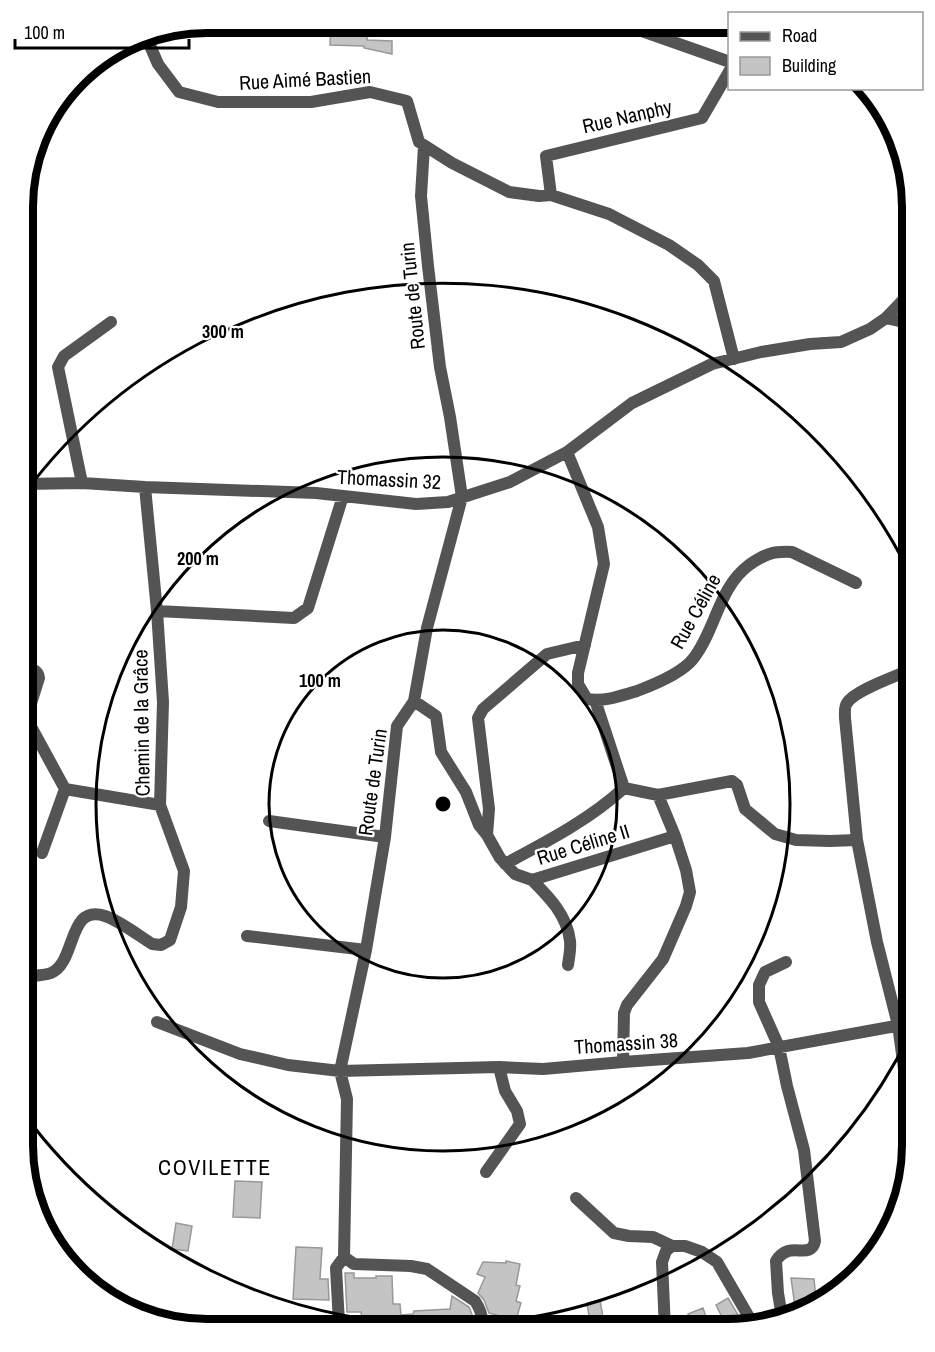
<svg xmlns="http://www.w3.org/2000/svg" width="935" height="1352" viewBox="0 0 935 1352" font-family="'Archivo Narrow',sans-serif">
	<rect width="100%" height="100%" fill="#fff"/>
	<path fill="#c4c4c4" stroke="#989898" stroke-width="1.5" d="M331,23H368L367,40L392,41V54L364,48V46L330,45Z
		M416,23H442V36H416Z
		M235,1181L262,1182L260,1218L233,1217Z
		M176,1223L192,1226L188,1251L172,1249Z
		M296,1247L322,1248L320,1279H328L329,1300L293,1299Z
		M506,1261L520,1264L516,1285L520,1286L516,1301L521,1303L516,1320L489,1313L484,1300L478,1293L485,1277L477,1274L483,1262L506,1263Z
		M345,1273H354V1278H376V1276H392L393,1304H400L401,1315L413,1314L414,1311L450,1309L452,1296L469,1307L473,1317V1325L438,1319V1329H392L391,1325L363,1327L361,1312H347Z
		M791,1278L814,1279L816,1300L819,1302L809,1311L796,1314Z
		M728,1298L744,1325L728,1329L716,1305Z
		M600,1300L605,1329H591L587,1303Z
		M703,1308L710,1329H693L688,1314Z"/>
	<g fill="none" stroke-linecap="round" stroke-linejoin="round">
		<path stroke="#545454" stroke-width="12" d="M622,24L730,62
			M145,34L158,64L179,92L218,102H311L370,92L407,101L419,142L452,163L509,192L539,196L551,195L609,214L669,245L698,265L714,281L734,359
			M424,146L421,196L428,266L440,367L450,417L462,497L427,628L414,701L397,726L385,837L366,950L340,1071L347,1099L344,1257L354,1264L411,1266L427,1269L475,1301C481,1310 484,1319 481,1329
			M551,195L546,156L702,118L730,70
			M886,318L912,324
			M567,452L598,527L604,564L578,673V684L587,699C604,702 621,696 637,691C653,685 682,673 693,659C716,630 718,588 749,565C765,554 773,551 792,552L856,583
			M82,483L58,367L64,356L111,322
			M24,484L82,483L145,487L316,493L416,504L448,502L510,482L567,452L632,403L712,364L761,352L810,344L841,342L870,329L886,318L912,291
			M157,611L294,618L308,608L343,496
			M585,645L547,654L483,709L478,718L489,809L487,835L500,858L515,874L532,880L675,836
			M23,668C31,669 38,669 39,678L28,713V721L65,789L42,853
			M595,700L624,788L658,795L732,781L737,785L745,809L775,834L796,840L830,841L857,840
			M414,701L436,716L441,752L466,792L479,825L487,835
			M65,789L160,805
			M269,821L385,837
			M505,864C546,842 589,820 624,788
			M532,880C549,897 567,915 570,941C571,949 569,957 568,965
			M247,936L366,950
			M23,969L33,976C39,975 46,975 51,973C77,962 67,903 105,916C120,921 138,935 152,944L161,945L170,940L181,907L184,871L160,805L163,702L157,611L145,487
			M157,1022L240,1054L288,1065L340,1071L499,1067L543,1069L623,1062L748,1053L912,1023
			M623,1062L624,1013L627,1005L663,959L686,906L690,892L686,870L675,836L658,795
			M910,1164L911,1120L898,1025L877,942L857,840L845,718C845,713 844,707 847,703C855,690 897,676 912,669
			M486,1172L520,1124L517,1111L505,1091L499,1067
			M576,1198L614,1233L629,1236L653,1237L672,1246
			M344,1257L336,1268L339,1323L350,1328
			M782,1317L778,1293L776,1261C779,1256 782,1253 788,1251C799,1248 812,1256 815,1241L804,1150L787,1086L779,1047L759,1002V985L765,972L786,962
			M665,1329L662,1262L666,1251L672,1246H685L702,1252L717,1262L753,1324"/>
	</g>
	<g fill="none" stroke="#000" stroke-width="3">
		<circle cx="443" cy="804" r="174"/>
		<circle cx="443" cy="804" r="347"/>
		<path d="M911 1032A521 521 0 0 1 24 1114M24 494A521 521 0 0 1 911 576"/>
	</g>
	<g text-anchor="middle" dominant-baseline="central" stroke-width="4.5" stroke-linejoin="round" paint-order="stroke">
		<g font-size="20" fill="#000" stroke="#fff">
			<text transform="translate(305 79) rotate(-3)">Rue Aimé Bastien</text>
			<text transform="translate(627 116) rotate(-13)">Rue Nanphy</text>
			<text transform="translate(412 296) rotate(-96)">Route de Turin</text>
			<text transform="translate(389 479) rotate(3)">Thomassin 32</text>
			<text transform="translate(695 611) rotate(-61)">Rue Céline</text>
			<text transform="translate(141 723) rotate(-91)">Chemin de la Grâce</text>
			<text transform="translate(372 782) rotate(-82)">Route de Turin</text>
			<text transform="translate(583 844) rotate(-17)">Rue Céline II</text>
			<text transform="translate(626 1043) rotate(-4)">Thomassin 38</text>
		</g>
		<g font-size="22" letter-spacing="1.5" fill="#000" stroke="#fff">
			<text x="215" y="1167">COVILETTE</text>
		</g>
	</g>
	<path d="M0 0H935V1352H0ZM207 33H728A174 174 0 0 1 902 207V1145A174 174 0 0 1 728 1319H207A174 174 0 0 1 33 1145V207A174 174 0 0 1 207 33Z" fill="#fff" fill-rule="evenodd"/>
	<path fill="none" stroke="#000" stroke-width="8" d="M207 33H728A174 174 0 0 1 902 207V1145A174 174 0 0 1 728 1319H207A174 174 0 0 1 33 1145V207A174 174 0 0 1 207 33Z"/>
	<circle cx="443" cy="804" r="9" fill="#000" stroke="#fff" stroke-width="3"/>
	<g font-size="18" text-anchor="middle" font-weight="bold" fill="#000" stroke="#fff" stroke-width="4.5" stroke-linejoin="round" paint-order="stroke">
		<text x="223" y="338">300 m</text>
		<text x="198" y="565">200 m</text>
		<text x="320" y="687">100 m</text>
	</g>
	<rect x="728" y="12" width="195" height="78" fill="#ffffff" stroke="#999999" stroke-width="1.5"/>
	<rect x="740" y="32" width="30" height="9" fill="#545454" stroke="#999999" stroke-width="1.5"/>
	<text x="782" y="42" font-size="18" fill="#000000">Road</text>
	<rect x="740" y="57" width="30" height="18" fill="#c4c4c4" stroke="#999999" stroke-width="1.5"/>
	<text x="782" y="72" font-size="18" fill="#000000">Building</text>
	<path d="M15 39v9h174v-9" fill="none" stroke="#000000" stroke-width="3"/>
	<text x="24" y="39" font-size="18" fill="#000000" stroke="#ffffff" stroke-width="4.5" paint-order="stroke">100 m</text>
</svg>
